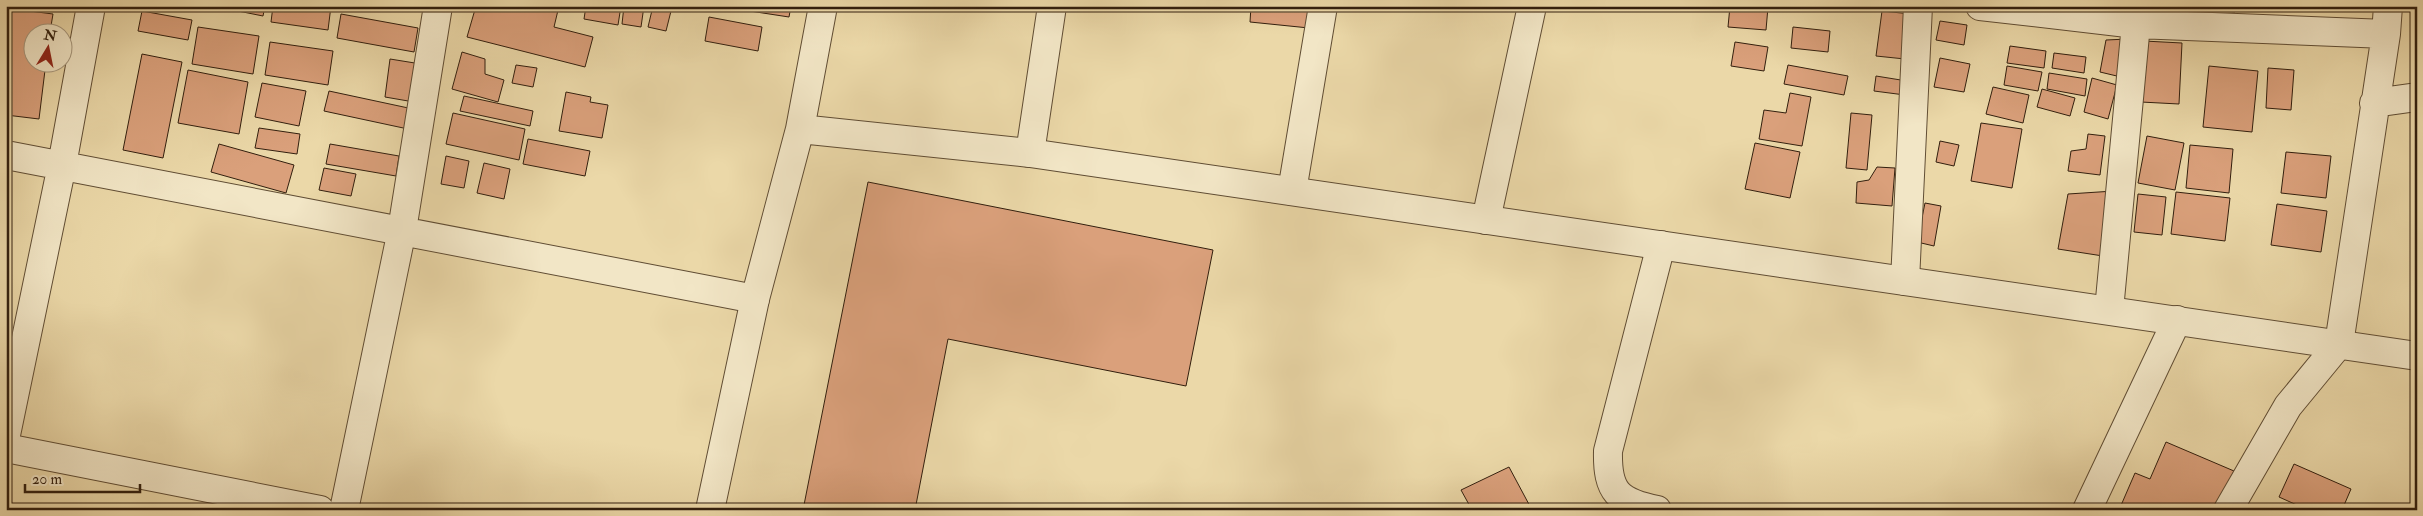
<svg xmlns="http://www.w3.org/2000/svg" width="2423" height="516" viewBox="0 0 2423 516" font-family="'IM FELL Double Pica',serif">
	<rect width="100%" height="100%" fill="#ebd8a8"/>
	<filter id="stains"><feTurbulence type="fractalNoise" baseFrequency=".004" numOctaves="4"/><feColorMatrix values="0 0 0 0 .2 0 0 0 0 .09 0 0 0 0 .02 0 0 0 .5 -.17"/></filter>
	<radialGradient id="worn" r=".72"><stop offset=".6" stop-color="#630" stop-opacity="0"/><stop offset="1" stop-color="#630" stop-opacity=".3"/></radialGradient>
	<path fill="#daa07b" stroke="#321f0e" d="M213,6H265L263,16Z
		M273,6H331L328,30L271,22Z
		M476,6H559L554,27L593,37L585,67L467,37Z
		M586,6H621L618,25L584,19Z
		M624,6H644L641,27L622,24Z
		M653,6L671,11L666,31L648,27Z
		M717,6H791L789,17Z
		M1251,6H1311L1309,28L1250,22Z
		M1730,6L1768,7L1766,30L1728,27Z
		M2195,6H2235V12L2195,10Z
		M6,8L53,14L50,32H32V62H46L39,119L6,115Z
		M142,11L192,20L188,40L138,31Z
		M1882,11L1911,14L1905,59L1876,56Z
		M341,14L418,28L414,52L337,38Z
		M709,17L762,27L758,51L705,41Z
		M1940,21L1967,25L1964,45L1936,40Z
		M198,27L259,36L253,74L192,64Z
		M1793,27L1830,31L1828,52L1791,48Z
		M2128,39L2121,77L2100,72L2106,40Z
		M2144,41L2182,43L2179,104L2141,102Z
		M270,42L333,51L328,85L265,75Z
		M1735,42L1768,47L1764,71L1731,66Z
		M2010,46L2046,51L2044,68L2007,63Z
		M462,52L485,59V74L504,80L498,102L452,89Z
		M2054,53L2086,57L2084,73L2052,68Z
		M142,54L182,62L163,158L123,150Z
		M1940,58L1970,64L1964,92L1934,87Z
		M390,59L421,64L414,102L385,97Z
		M516,65L537,68L533,87L512,83Z
		M1788,65L1848,76L1844,95L1784,84Z
		M2007,66L2042,72L2038,91L2004,85Z
		M2209,66L2258,71L2252,132L2203,127Z
		M2268,68L2294,70L2291,110L2266,108Z
		M188,70L248,82L239,134L178,123Z
		M2049,73L2087,79L2085,96L2047,89Z
		M1876,76L1907,81L1905,95L1874,91Z
		M2092,78L2117,85L2108,119L2084,112Z
		M262,83L306,91L299,126L255,117Z
		M1993,87L2029,95L2023,123L1986,114Z
		M2042,89L2075,98L2070,116L2037,107Z
		M329,91L413,109L408,129L324,111Z
		M566,92L591,97L590,102L608,105L602,138L559,131Z
		M1790,93L1811,97L1802,146L1759,139L1764,110L1786,113Z
		M464,96L533,111L530,126L460,111Z
		M453,113L525,129L519,160L446,144Z
		M1851,113L1872,115L1867,170L1846,168Z
		M1981,123L2022,129L2012,188L1971,181Z
		M259,128L300,134L297,154L255,148Z
		M2088,134L2105,136L2100,175L2068,171L2071,151L2086,149Z
		M2147,136L2184,143L2175,190L2138,183Z
		M528,139L590,151L585,176L523,164Z
		M1940,141L1959,145L1954,166L1936,162Z
		M1755,143L1800,152L1790,198L1745,189Z
		M219,144L294,165L286,193L211,172Z
		M330,144L399,156L396,176L326,164Z
		M2190,145L2233,149L2229,193L2186,188Z
		M2286,152L2331,156L2326,198L2281,193Z
		M446,156L469,161L464,188L441,184Z
		M484,163L510,169L504,199L477,193Z
		M1877,167L1895,168L1892,206L1856,203L1857,182L1869,180Z
		M324,168L356,174L351,196L319,190Z
		M868,182L1213,250L1186,386L948,339L915,510H803Z
		M2114,191L2103,256L2058,249L2068,194Z
		M2176,192L2230,198L2225,241L2171,234Z
		M2138,194L2166,197L2162,235L2134,232Z
		M1925,203L1941,206L1934,246L1917,242Z
		M2277,204L2327,211L2321,252L2271,245Z
		M2166,442L2234,471L2217,510H2119L2135,473L2150,479Z
		M2294,464L2351,489L2342,510H2308L2279,497Z
		M1509,467L1532,510H1472L1461,490Z"/>
	<g fill="none" stroke-linecap="round" stroke-linejoin="round">
		<g stroke="#604d34" stroke-width="30">
			<path id="minor" d="M1980,6L2136,24
				M2374,103L2417,97
				M1030,153L1052,6
				M6,155L755,299
				M1292,191L1323,6
				M1486,220L1532,6
				M1905,281L1918,6
				M2109,310L2136,24L2386,34
				M6,435L62,165L91,6
				M6,448L320,510
				M344,510L402,230L438,6
				M1657,510C1618,502 1607,492 1608,451L1661,245
				M2087,510L2177,320
				M2228,510L2288,406L2339,344L2386,34L2388,6"/>
		</g>
		<g stroke="#604d34" stroke-width="30">
			<path id="tertiary" d="M800,129L1030,153L2417,356
				M710,510L755,299L800,129L823,6"/>
		</g>
		<use href="#minor" stroke="#f2e6c6" stroke-width="28"/>
		<use href="#tertiary" stroke="#f2e6c6" stroke-width="28"/>
	</g>
	<rect width="2423" height="516" fill="none" stroke="#ebd8a8" stroke-width="25"/>
	<rect x="8" y="8" width="2408" height="501" fill="none" stroke="#321f0e" stroke-width="2.5"/>
	<rect x="12" y="12" width="2398" height="491" fill="none" stroke="#321f0e"/>
	<g transform="translate(48 48) rotate(10)"><circle r="24" fill="#f2e6c6" stroke="#a5967c"/>
	<path d="M0-4L9 19L0 12L-9 19Z" fill="#8f2418"/>
	<text y="-8" font-size="14" font-weight="bold" text-anchor="middle" fill="#321f0e">N</text>
	</g>
	<path d="M25 484v8h115v-8" fill="none" stroke="#321f0e" stroke-width="2.5"/>
	<text x="32" y="484" font-size="15" fill="#321f0e" stroke="#f2e6c6" stroke-width="4" paint-order="stroke">20 m</text>
	<rect width="100%" height="100%" filter="url(#stains)"/>
	<rect width="100%" height="100%" fill="url(#worn)"/>
</svg>
